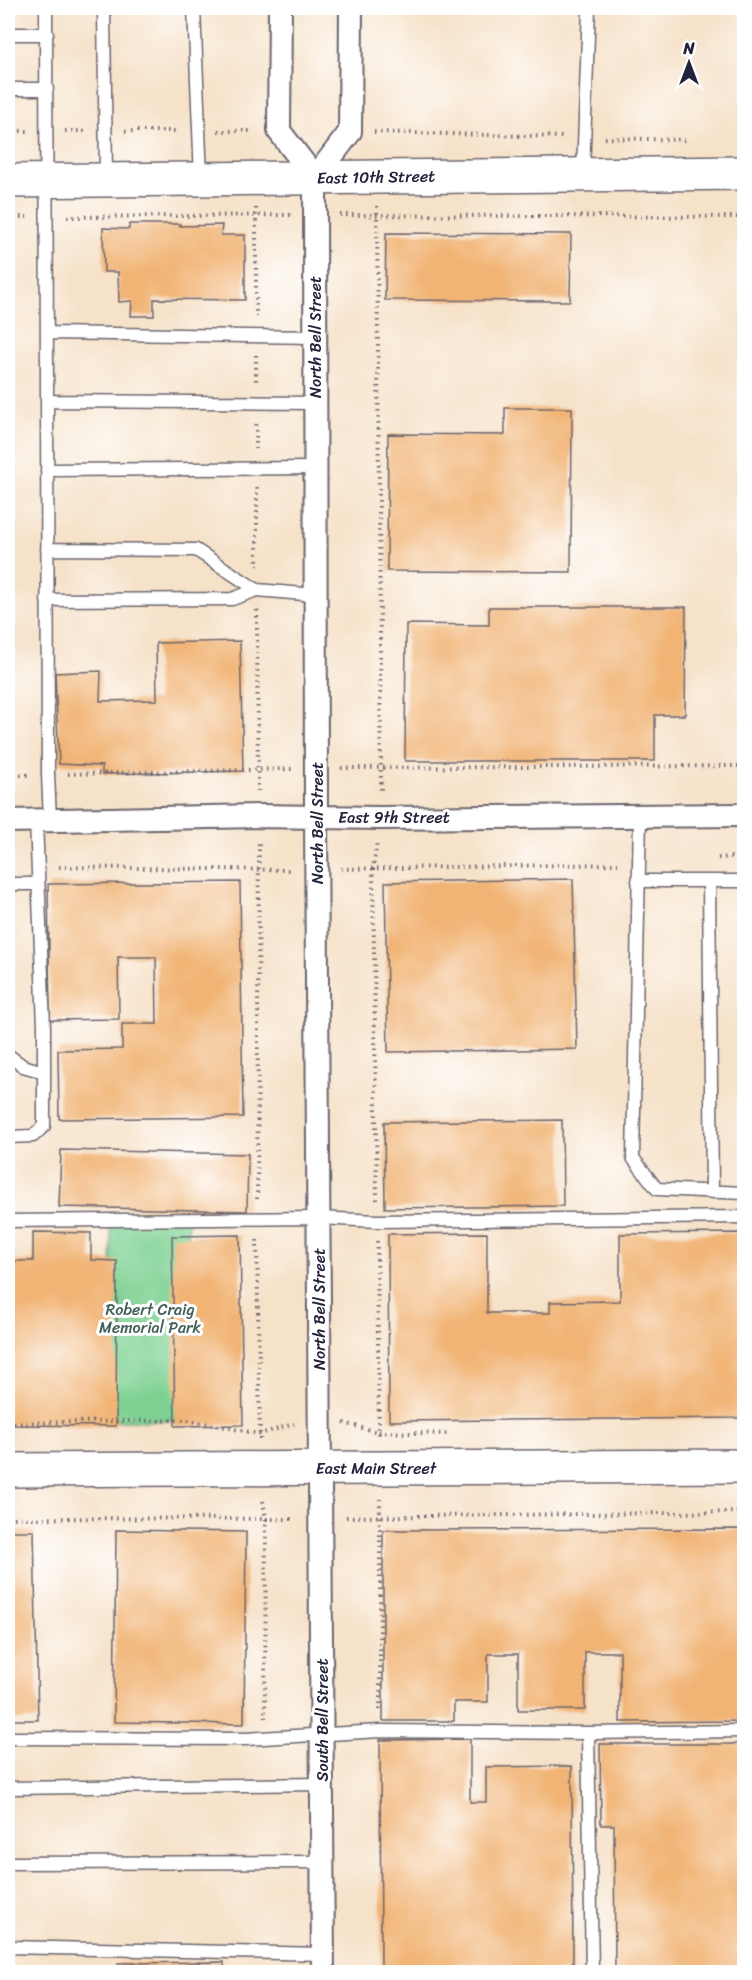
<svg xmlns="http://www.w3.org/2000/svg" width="752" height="1980" viewBox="0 0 752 1980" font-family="Sriracha,sans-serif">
	<rect width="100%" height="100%" fill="#fff"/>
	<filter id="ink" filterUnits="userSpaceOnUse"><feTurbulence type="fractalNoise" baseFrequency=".0167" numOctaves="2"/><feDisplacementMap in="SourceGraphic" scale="12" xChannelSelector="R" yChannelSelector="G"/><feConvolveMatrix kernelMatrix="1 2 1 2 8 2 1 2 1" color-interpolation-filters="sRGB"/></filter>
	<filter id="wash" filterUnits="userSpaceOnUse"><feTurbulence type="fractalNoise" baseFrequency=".008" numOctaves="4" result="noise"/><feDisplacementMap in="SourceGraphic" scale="24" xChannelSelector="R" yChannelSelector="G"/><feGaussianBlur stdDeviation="1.35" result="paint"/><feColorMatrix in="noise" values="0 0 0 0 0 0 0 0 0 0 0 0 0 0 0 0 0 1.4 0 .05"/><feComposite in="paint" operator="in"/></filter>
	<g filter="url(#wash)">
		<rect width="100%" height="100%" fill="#f6e2c9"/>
		<path fill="#7ed193" stroke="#507a67" stroke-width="1.5" d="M111,1217H188V1420L113,1421Z"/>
		<g id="blocks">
			<path fill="#f1b475" d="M129,224H180V226L222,225L221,235H245V300L154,299V316H131L132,301L119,302L118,272H104L103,228L129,229Z
				M386,233L571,234L570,301L385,300Z
				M505,408H572L571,572L387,571L388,434L505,435Z
				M489,607H686L685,715H655V761H405L406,624L489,625Z
				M240,641L243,771L102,774V766L59,764L55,673L101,671L100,701L157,700L156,643Z
				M573,879L577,1049L388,1052L385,882Z
				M240,882L243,1117L59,1119L58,1050L122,1049V1024H157L156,957H118L119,1019L50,1020L48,884Z
				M562,1120L563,1206L385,1208L384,1122Z
				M61,1150L248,1154L247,1211L59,1207Z
				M33,1232L91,1233V1260L117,1261L116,1426L8,1425V1261H33Z
				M487,1233V1313H550V1302L620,1301V1234L744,1233V1418L389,1421L388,1234Z
				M240,1235L243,1425L175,1426L172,1236Z
				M744,1529V1721L620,1722V1652H585V1710H518V1654H488V1702H454V1721H383V1530Z
				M116,1530L246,1532L244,1724L114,1722Z
				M8,1531H34L38,1720H8Z
				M470,1739V1802H486V1767L572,1766L573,1972H381L380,1740Z
				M600,1744H744V1972H615L614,1825H601Z
				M224,1962V1972H119L118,1963Z"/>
		</g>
	</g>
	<g filter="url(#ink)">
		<use href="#blocks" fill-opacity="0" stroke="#6c656d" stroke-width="1.5"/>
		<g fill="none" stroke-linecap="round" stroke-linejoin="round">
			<g stroke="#6c656d" stroke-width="15">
				<path id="lane" d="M46,8L48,774L50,820
					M104,8L106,177
					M194,8L201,178
					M8,34H47
					M8,89H47
					M583,173L589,8
					M47,333L316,337
					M47,401L316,403
					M47,470L316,468
					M47,549L196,550L257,590
					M47,600L232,599L257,590L316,595
					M640,816L633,1158L657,1189L744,1193
					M638,881H744
					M709,881L712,1192
					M8,884H37
					M8,1055L23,1066L44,1072
					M8,1137L33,1136L44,1126V1027L36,820
					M8,1221L319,1218L377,1221L744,1217
					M588,1733L744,1731
					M8,1738L245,1739L380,1731L588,1733L592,1972
					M8,1788L322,1784
					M8,1863L322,1862
					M8,1947L323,1954"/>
			</g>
			<g stroke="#6c656d" stroke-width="26">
				<path id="street" d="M280,8L279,131L315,178
					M8,821L259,816L380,818L744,815
					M323,1972L316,817L315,178L350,132L351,8"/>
			</g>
			<g stroke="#6c656d" stroke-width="36">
				<path id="secondary" d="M8,181L744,173
					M8,1470L744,1466"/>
			</g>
			<path stroke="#6c656d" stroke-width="4" stroke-dasharray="1.5 4.5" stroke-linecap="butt" d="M8,131H28
				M65,131H85
				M125,131H178
				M218,131H253
				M374,132L565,137
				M605,138L688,140
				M377,206L381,793
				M256,208V317
				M340,215L744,217
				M8,217H27
				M67,217L291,215
				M256,355V383
				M256,424V449
				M257,487V566
				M257,610L258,791
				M341,768L744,766
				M68,774L292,769
				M8,775H28
				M718,858L744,856
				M59,867L291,870
				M341,869L618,864
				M257,1199L259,841
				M377,1200L373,868L377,842
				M257,1240L260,1439
				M377,1241L379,1437
				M8,1423L188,1420L260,1434L294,1424
				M344,1423L378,1432L447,1434
				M263,1501L266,1520L265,1718
				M346,1517L744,1512
				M8,1518L294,1519
				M380,1710V1499"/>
			<use href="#lane" stroke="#fff" stroke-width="12"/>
			<use href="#street" stroke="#fff" stroke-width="22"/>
			<use href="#secondary" stroke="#fff" stroke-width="33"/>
		</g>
	</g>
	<g text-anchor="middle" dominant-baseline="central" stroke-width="6" stroke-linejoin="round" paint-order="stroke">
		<g font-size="16" fill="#22223b" stroke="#fff">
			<text transform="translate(376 177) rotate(-1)">East 10th Street</text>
			<text transform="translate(315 337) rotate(-90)">North Bell Street</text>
			<text x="394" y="817">East 9th Street</text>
			<text transform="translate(317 823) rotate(-90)">North Bell Street</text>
			<text transform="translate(319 1309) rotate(-90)">North Bell Street</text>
			<text x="376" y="1468">East Main Street</text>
			<text transform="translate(322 1720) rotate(-90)">South Bell Street</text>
		</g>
		<g font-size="16" fill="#425f5a" stroke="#fff">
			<text x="150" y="1309">Robert Craig<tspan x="150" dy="18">Memorial Park</tspan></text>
		</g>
	</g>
	<rect width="752" height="1980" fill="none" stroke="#fff" stroke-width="30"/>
	<g transform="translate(689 63)" stroke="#ffffff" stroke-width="4.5" paint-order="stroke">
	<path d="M0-4.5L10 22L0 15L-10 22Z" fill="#22223b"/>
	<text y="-9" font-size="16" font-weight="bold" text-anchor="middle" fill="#22223b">N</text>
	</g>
</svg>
